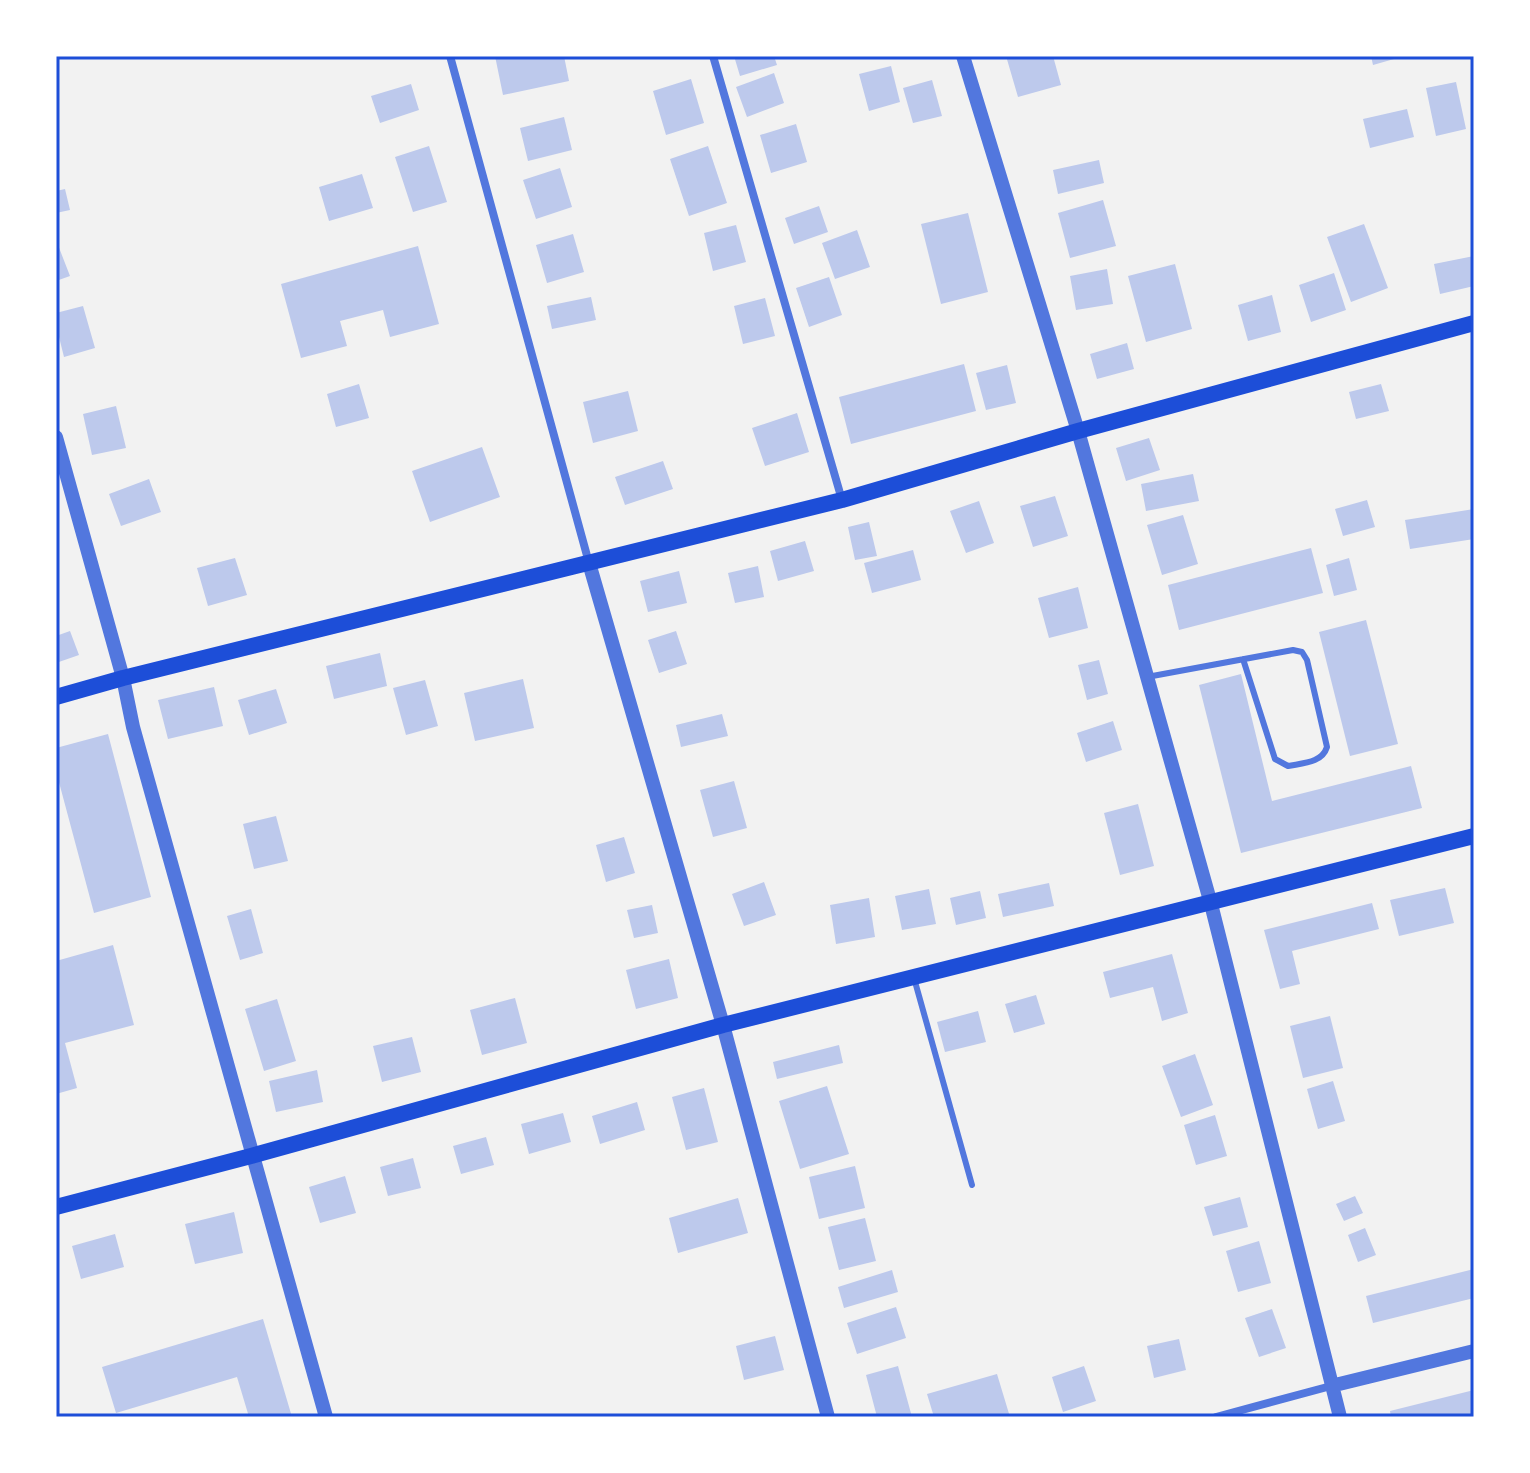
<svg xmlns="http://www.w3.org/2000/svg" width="1530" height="1473" viewBox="0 0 1530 1473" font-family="'DM Sans',sans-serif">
	<rect width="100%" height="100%" fill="#f2f2f2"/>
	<path fill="#bdc9ec" d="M495,56H564L569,81L503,95Z
		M734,56H774L777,65L740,76Z
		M1006,56H1053L1061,85L1018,97Z
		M1371,56H1401V57L1373,65Z
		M891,66L900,102L869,111L859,74Z
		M774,73L784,103L747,117L736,87Z
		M691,79L704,123L666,135L653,91Z
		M932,80L942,116L913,123L903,88Z
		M1456,82L1466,129L1436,136L1426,88Z
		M411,84L419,110L380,123L371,96Z
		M1407,109L1414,137L1370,148L1363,119Z
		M564,117L572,150L528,161L520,128Z
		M796,124L807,162L771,173L760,135Z
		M429,146L447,202L413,212L395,157Z
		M708,146L727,203L689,216L670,159Z
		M1099,160L1104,183L1058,194L1053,170Z
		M560,168L572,207L536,219L523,180Z
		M362,174L373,208L329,221L319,187Z
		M65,189L70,210L56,213V191Z
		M1103,200L1116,246L1070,258L1058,213Z
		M819,206L828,232L794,244L785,218Z
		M968,213L988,292L941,304L921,224Z
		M1364,224L1388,288L1351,302L1327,237Z
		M736,225L746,262L713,271L704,233Z
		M857,230L870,267L835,279L822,243Z
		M573,234L584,272L547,283L536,245Z
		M58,245L70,276L56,281V246Z
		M418,246L439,324L390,337L383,310L340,321L347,346L301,358L281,284Z
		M1474,256V286L1440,294L1434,264Z
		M1175,264L1192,329L1146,342L1128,276Z
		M1107,269L1113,304L1076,310L1070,276Z
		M1334,273L1346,310L1311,322L1299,285Z
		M829,277L842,315L809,327L796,288Z
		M1272,295L1281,332L1248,341L1238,305Z
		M591,297L596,320L552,329L547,306Z
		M765,298L775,336L743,344L734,306Z
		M83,306L95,348L64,357L56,325V313Z
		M1127,343L1134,369L1097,379L1090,354Z
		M964,364L976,411L851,444L839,397Z
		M1007,365L1016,403L986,410L976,373Z
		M359,384L369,418L336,427L327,394Z
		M1381,384L1389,411L1356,419L1349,392Z
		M628,391L638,431L593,443L583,402Z
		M116,406L126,448L92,455L83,414Z
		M797,413L809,452L765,466L752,428Z
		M1149,438L1160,470L1126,481L1116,448Z
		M482,447L500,497L430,522L412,471Z
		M663,461L673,489L625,505L615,477Z
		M1193,474L1199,501L1146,511L1141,484Z
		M149,479L161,512L121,526L109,494Z
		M1055,496L1068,536L1033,547L1020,506Z
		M1367,500L1375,527L1343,536L1335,509Z
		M979,501L994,543L966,553L950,511Z
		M1474,509V539L1410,549L1405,520Z
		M1183,515L1198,564L1162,575L1147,525Z
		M869,522L877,556L855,560L848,527Z
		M805,541L814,571L778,581L770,551Z
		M1311,548L1323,593L1179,630L1168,585Z
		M913,550L921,580L872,593L864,563Z
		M235,558L247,595L208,606L197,568Z
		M1349,558L1357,590L1334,596L1326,565Z
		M758,566L764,597L735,603L728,573Z
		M679,571L687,603L648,612L640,581Z
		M1078,587L1088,628L1049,638L1038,598Z
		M1366,620L1398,744L1350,756L1319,632Z
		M70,631L79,655L56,663V636Z
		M676,631L687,664L659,673L648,640Z
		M380,653L387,686L334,699L326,666Z
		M1099,660L1108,694L1087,700L1078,665Z
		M1241,674L1272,801L1411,766L1422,808L1241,853L1199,685Z
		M523,679L534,728L475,741L464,693Z
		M425,680L438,726L406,735L393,688Z
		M214,687L223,726L168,739L158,700Z
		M276,689L287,723L249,735L238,700Z
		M722,714L728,736L681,747L676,725Z
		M1113,721L1122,750L1086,762L1077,733Z
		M108,734L151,897L94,913L56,771V748Z
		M734,781L747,828L713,837L700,790Z
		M1138,804L1154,866L1120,875L1104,813Z
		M276,816L288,861L254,869L243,824Z
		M624,837L635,873L606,882L596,845Z
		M764,882L776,915L744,926L732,894Z
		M1049,883L1054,906L1003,917L998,894Z
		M1445,888L1454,923L1399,936L1390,900Z
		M929,889L936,924L902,930L895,896Z
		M980,891L986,918L956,925L950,898Z
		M869,898L875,937L836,944L830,905Z
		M1372,903L1379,929L1292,951L1300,984L1280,989L1264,930Z
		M652,905L658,933L634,938L627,910Z
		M251,909L263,953L240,960L227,916Z
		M113,945L134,1025L65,1043L77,1088L56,1094V961Z
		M1172,954L1188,1013L1162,1021L1153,987L1110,998L1103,972Z
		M669,959L678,998L636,1009L626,970Z
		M1036,995L1045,1024L1014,1033L1005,1004Z
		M515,998L527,1043L482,1055L470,1010Z
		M277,999L296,1061L264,1071L245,1009Z
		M978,1011L986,1042L945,1052L937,1022Z
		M1330,1016L1343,1068L1303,1078L1290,1026Z
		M412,1037L421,1072L382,1082L373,1046Z
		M839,1045L843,1063L777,1079L773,1062Z
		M1195,1054L1213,1105L1181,1117L1162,1066Z
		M317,1070L323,1102L276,1112L269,1081Z
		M1333,1081L1345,1121L1318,1129L1307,1089Z
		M827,1086L849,1154L800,1169L779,1101Z
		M704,1088L718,1142L686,1150L672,1097Z
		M637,1102L645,1130L600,1144L592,1116Z
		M563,1113L571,1142L529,1154L521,1124Z
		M1215,1115L1227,1156L1196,1165L1184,1125Z
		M486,1137L494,1165L461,1174L453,1146Z
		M413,1158L421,1188L388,1196L380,1167Z
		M855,1166L865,1208L819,1219L809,1177Z
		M345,1176L356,1213L320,1223L309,1187Z
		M1355,1196L1363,1213L1344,1221L1336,1204Z
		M1240,1197L1248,1227L1213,1236L1204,1207Z
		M738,1198L748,1233L678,1253L669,1218Z
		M234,1212L243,1253L195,1264L185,1224Z
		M865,1218L876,1261L839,1270L828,1227Z
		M1365,1228L1376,1255L1358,1262L1348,1235Z
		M115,1234L124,1267L81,1279L72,1246Z
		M1259,1241L1271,1283L1238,1292L1226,1251Z
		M1474,1269V1298L1373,1323L1366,1296Z
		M892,1270L898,1292L844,1308L838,1287Z
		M896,1307L906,1338L857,1354L847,1323Z
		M1272,1309L1286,1348L1259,1357L1245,1318Z
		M263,1319L292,1417H249L237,1377L116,1413L102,1367Z
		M775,1336L784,1370L744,1380L736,1346Z
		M1179,1339L1186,1370L1154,1378L1147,1346Z
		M898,1366L912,1417H877L866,1375Z
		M1084,1366L1096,1401L1063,1412L1052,1377Z
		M997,1374L1010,1417H934L927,1394Z
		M1474,1390V1416L1391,1417L1390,1411Z"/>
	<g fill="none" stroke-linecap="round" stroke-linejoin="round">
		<path stroke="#5277de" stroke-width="6" d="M1147,677L1293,650L1302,652L1307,660L1327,747C1322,763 1303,763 1288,766L1275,759L1243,659
			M914,978L972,1185"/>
		<path stroke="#5277de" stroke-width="8" d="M450,56L589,563
			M713,56L842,500
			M1216,1417L1331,1386"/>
		<path stroke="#5277de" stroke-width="14" d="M963,56L1078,431L1211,904L1340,1417
			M56,437L123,678L133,727L326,1417
			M589,563L723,1025L828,1417
			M1331,1386L1474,1351"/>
		<path stroke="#1d4ed8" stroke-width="16" d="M56,697L123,678L842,500L1078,431L1474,323
			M56,1207L251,1156L723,1025L1474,836"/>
	</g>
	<rect width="1530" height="1473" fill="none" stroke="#ffffff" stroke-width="116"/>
	<rect x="58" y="58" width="1414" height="1357" fill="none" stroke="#1d4ed8" stroke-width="3"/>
</svg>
